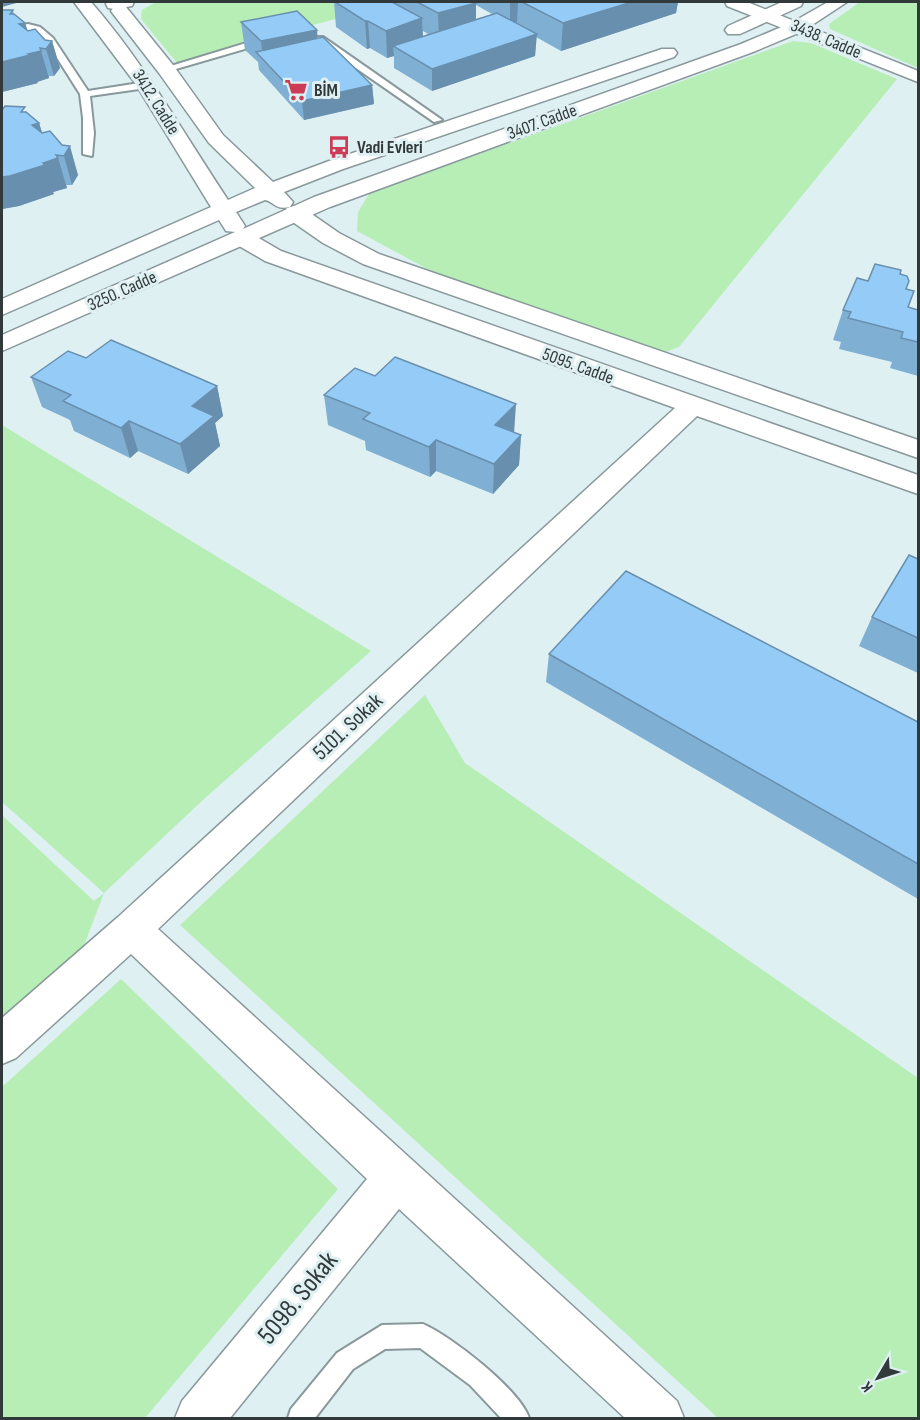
<svg xmlns="http://www.w3.org/2000/svg" width="920" height="1420" viewBox="0 0 920 1420" font-family="'Sofia Sans Condensed',sans-serif">
	<rect width="100%" height="100%" fill="#dff0f3"/>
	<path fill="#b6eeb5" d="M156,2H396L177,63L141,19L142,10Z
		M860,2H918V68L830,29L829,24Z
		M793,41L811,43L897,79L679,347L660,354L470,292L357,231L358,212L369,194Z
		M2,425L371,651L204,799L104,893L83,948L2,1019V815L94,901L104,893L2,802Z
		M425,695L465,763L918,1078V1418H718L180,925Z
		M121,979L338,1189L145,1418H2V1087Z"/>
	<g fill="none" stroke-linecap="round" stroke-linejoin="round">
		<g stroke="#88989b" stroke-width="4">
			<path id="lane" d="M28,24L40,27L53,38L88,91L146,82L151,85L146,88L90,96L94,133L92,156L83,154V118L80,94L47,42C33,26 20,31 2,35V29Z
				M266,37L270,40L269,42L169,71L161,69Z
				M317,37H323L442,120L434,122L317,41Z
				M423,1324C451,1336 520,1390 529,1418H501L470,1385L420,1348L385,1349L353,1369L315,1418H288L291,1409L337,1353L382,1325Z"/>
		</g>
		<g stroke="#88989b" stroke-width="3">
			<path id="street" d="M107,2H134L132,6L114,9L108,8L106,4Z
				M725,2H747L918,71V82L727,6Z
				M295,206L303,208L339,233L379,254L918,440V458L363,264L323,243L287,218L284,213L287,208Z
				M242,231L250,233L281,251L918,475V494L697,416L158,929L677,1401L684,1418H625L399,1209L230,1418H175L182,1401L367,1179L131,954L16,1058L2,1064V1018L118,917L675,408L265,261L234,243L231,238L234,233Z"/>
		</g>
		<g stroke="#88989b" stroke-width="3">
			<path id="secondary" d="M74,2H91C144,63 183,132 228,200L255,188L209,143L159,73L114,15L111,11L114,7H126L173,65L223,135L273,182L329,161L662,49H674L677,53L674,57L343,169L284,192L293,202L290,207C274,210 275,202 265,200L236,212L245,226L243,229L314,197L741,44L791,23L828,2H847L803,31L753,52L330,207L2,351V335L235,232L226,231L219,220L2,315V299L211,207L135,83Z
				M782,2H803L801,6L740,34H728L725,30L728,26Z"/>
		</g>
		<use href="#lane" fill="#fff" fill-rule="evenodd"/>
		<use href="#street" fill="#fff" fill-rule="evenodd"/>
		<use href="#secondary" fill="#fff" fill-rule="evenodd"/>
	</g>
	<path fill="#80afd4" fill-rule="evenodd" d="M334,2H678L676,13L561,51L536,37L535,56L432,91L394,68V56L387,58L370,48L367,49L336,27ZM476,5L492,14L476,19ZM423,31L428,34L423,36Z
		M2,10H13L14,14L25,23L28,31L45,40L52,41L60,68L54,76H49V78L37,82L38,83L2,92Z
		M241,22L317,30V39L372,85L374,104L304,120L259,70L258,62L245,50Z
		M2,110L26,112L39,123L42,133L50,131L78,175L72,185H66L67,188L53,192L54,194L19,206L2,209Z
		M900,274L906,289L908,307L918,310V376L890,368L892,362L839,349L841,342L833,340L843,310L868,281Z
		M86,358L217,386L223,416L215,423L220,446L188,474L138,451L130,458L74,431L70,420L42,407L31,377Z
		M324,395L514,433L521,435L519,465L493,494L436,471L430,477L366,450L365,441L328,425Z
		M918,559V673L859,646L872,617Z
		M549,654L918,722V899L546,682Z"/>
	<path fill="#688fad" d="M2,2H20L2,7Z
		M510,2H518L517,22L510,25Z
		M632,2H678L676,13L561,51L563,23Z
		M476,3V30L439,40L438,13Z
		M422,18L423,45L393,46L394,56L387,58L386,31Z
		M365,21H368L370,48L367,49Z
		M25,23L33,50L19,24Z
		M317,30L319,57L263,59L261,41Z
		M537,34L535,56L432,91V69Z
		M52,41L60,68L54,76L46,49Z
		M41,51L49,78L37,82L38,83L2,92V62Z
		M372,85L374,104L304,120L302,101Z
		M39,123L48,151L32,125Z
		M70,146L78,175L72,185L64,156Z
		M58,158L67,188L53,192L54,194L19,206L2,209V177Z
		M217,386L223,416L215,423L220,446L188,474L180,444L192,406Z
		M516,404L514,434L495,425Z
		M129,421L138,451L130,458L121,428Z
		M521,435L519,465L493,494L494,464Z
		M436,440V471L430,477L429,447Z"/>
	<path fill="#95ccf7" stroke="#688fad" stroke-width="1.5" d="M335,2H392L422,18L386,31L368,21H365Z
		M417,2H474L476,3L438,13Z
		M522,2H632L563,23Z
		M2,10H13L10,14H14L25,23L19,24L28,31L35,29L45,40L52,41L46,49L40,48L41,51L28,54L30,55L2,62Z
		M297,11L317,30L261,41L241,22Z
		M497,13L537,34L432,69L393,46Z
		M323,37L372,85L302,101L256,52Z
		M5,106L25,107L21,112H26L39,123L32,125L42,133L50,131L62,145L70,146L64,156L56,155L58,158L43,163L45,165L10,176L2,177V110Z
		M875,264L901,270L900,274L907,276L909,281L906,289L914,291L908,307L918,310V342L901,338L903,332L848,318L851,312L843,310L857,278L868,281Z
		M111,340L217,386L192,406L214,416L180,444L129,421L121,428L63,401L71,395L31,377L68,351L86,358Z
		M395,357L516,404L495,425L521,435L494,464L436,440L429,447L363,419L370,413L324,395L355,368L375,376Z
		M909,555L918,559V638L872,617Z
		M626,571L918,722V864L549,654Z"/>
	<defs>
		<g id="supermarket-bare" transform="scale(1.8)"><path d="M-6-5.5h2.5l.6 2H6L4.5 2H-2.5L-4.4-4H-6ZM-1.5 3.2a1.3 1.3 0 1 0 .1 0ZM3 3.2a1.3 1.3 0 1 0 .1 0Z" fill="#cd3c56" stroke="#dff0f3" stroke-width="2.5" paint-order="stroke"/></g>
		<g id="bus-bare" transform="scale(1.8)"><path d="M-5-6H5V4H4V6H2V4H-2V6H-4V4H-5ZM-3.5-4V0h7V-4ZM-3.5 1.2v1.5H-2V1.2ZM2 1.2v1.5H3.5V1.2Z" fill="#cd3c56" stroke="#dff0f3" stroke-width="2.5" paint-order="stroke"/></g>
	</defs>
	<g fill-rule="evenodd">
		<use href="#supermarket-bare" x="296" y="90"/>
		<use href="#bus-bare" x="339" y="147"/>
	</g>
	<g text-anchor="middle" dominant-baseline="central" stroke-width="6" stroke-linejoin="round" paint-order="stroke">
		<g font-size="18" fill="#32393a" stroke="#dff0f3">
			<text transform="translate(826 39) rotate(23)">3438. Cadde</text>
			<text transform="translate(156 102) rotate(58)">3412. Cadde</text>
			<text transform="translate(542 122) rotate(-20)">3407. Cadde</text>
			<text transform="translate(122 291) rotate(-24)">3250. Cadde</text>
			<text transform="translate(578 366) rotate(20)">5095. Cadde</text>
		</g>
		<g font-size="18" font-weight="bold" fill="#32393a" stroke="#dff0f3" text-anchor="start">
			<text x="314" y="90">BİM</text>
			<text x="357" y="147">Vadi Evleri</text>
		</g>
		<g font-size="22" fill="#32393a" stroke="#dff0f3">
			<text transform="translate(348 727) rotate(-43)">5101. Sokak</text>
		</g>
		<g font-size="27" fill="#32393a" stroke="#dff0f3">
			<text transform="translate(298 1298) rotate(-51)">5098. Sokak</text>
		</g>
	</g>
	<rect width="920" height="1420" fill="none" stroke="#32393a" stroke-width="6"/>
	<g transform="translate(878 1378) rotate(231)" stroke="#dff0f3" stroke-width="4.5" paint-order="stroke">
	<path d="M0-4.5L10 22L0 15L-10 22Z" fill="#32393a"/>
	<text y="-9" font-size="16" font-weight="bold" text-anchor="middle" fill="#32393a">K</text>
	</g>
</svg>
